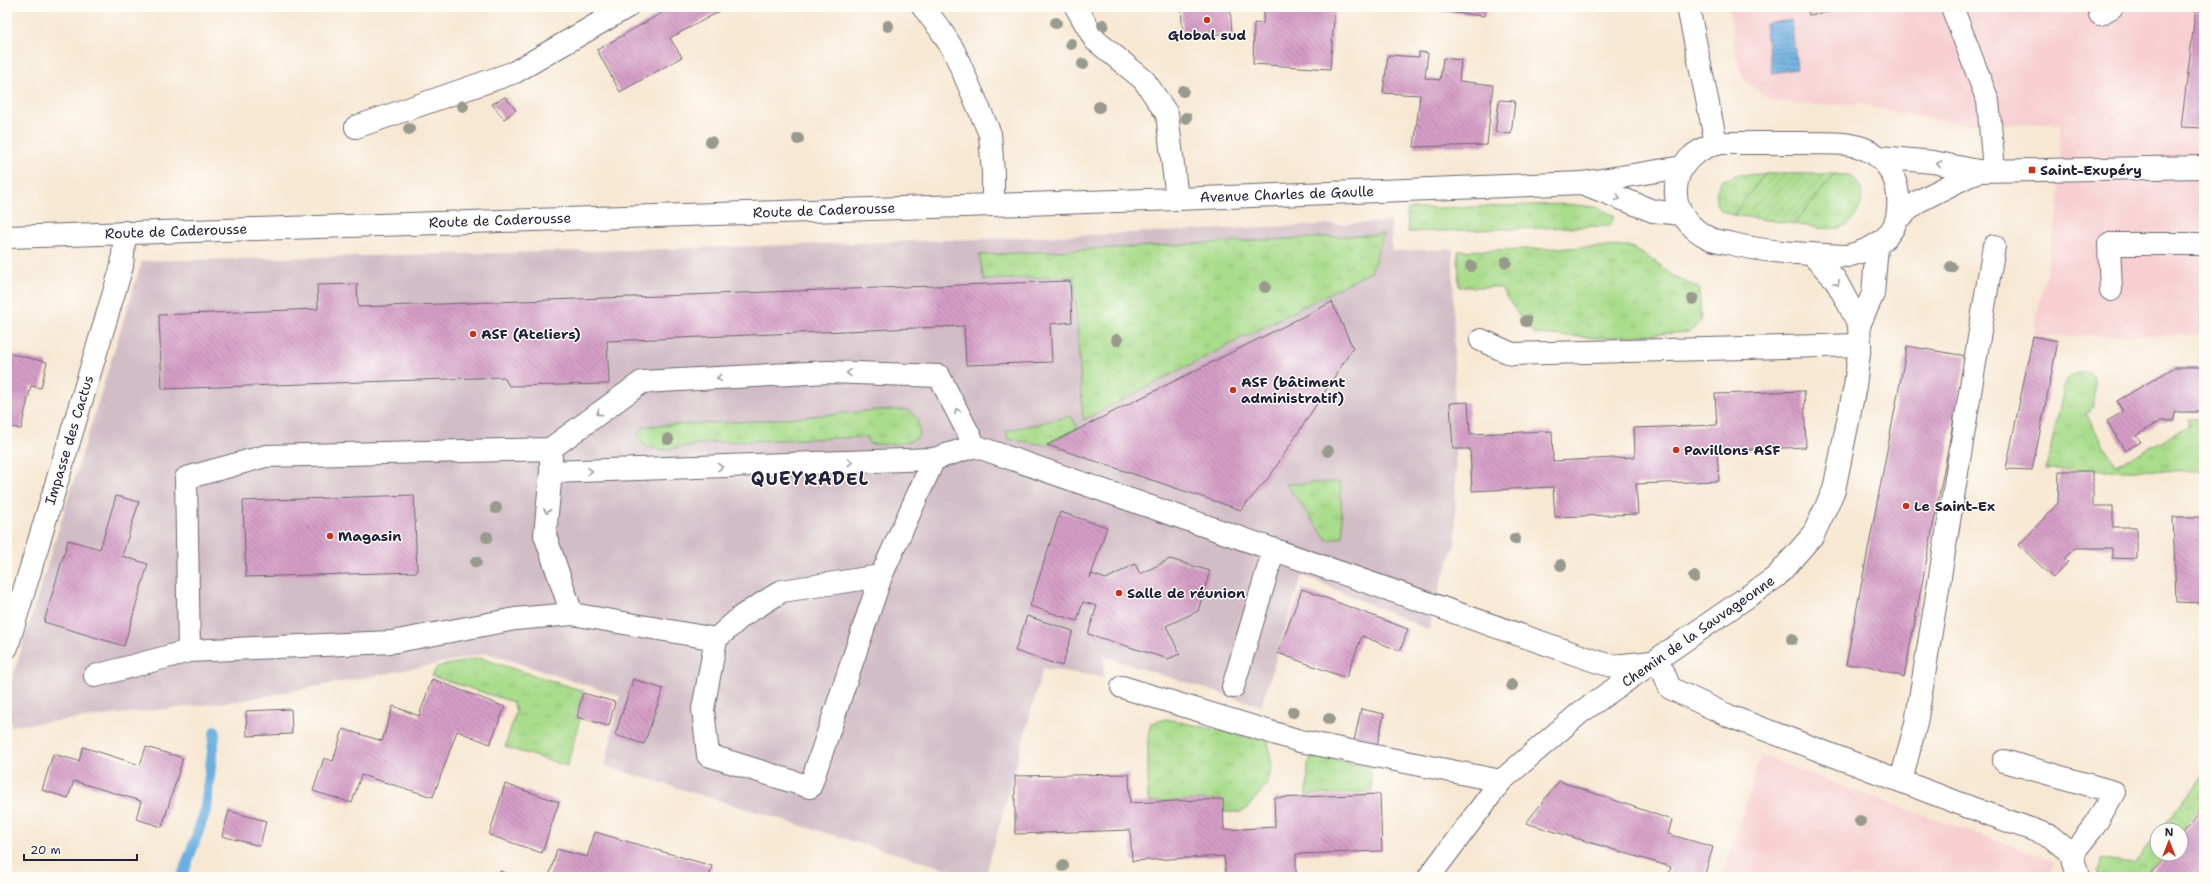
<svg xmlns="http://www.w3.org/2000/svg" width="2211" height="884" viewBox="0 0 2211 884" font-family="'Shantell Sans',sans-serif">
	<defs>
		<pattern id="grass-tufts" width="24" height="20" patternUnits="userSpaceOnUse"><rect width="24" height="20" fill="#a9dc8b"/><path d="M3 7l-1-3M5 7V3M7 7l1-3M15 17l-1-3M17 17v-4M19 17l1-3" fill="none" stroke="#91bc79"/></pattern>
		<pattern id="garden-furrows" width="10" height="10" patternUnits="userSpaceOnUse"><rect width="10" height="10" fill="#a9dc8b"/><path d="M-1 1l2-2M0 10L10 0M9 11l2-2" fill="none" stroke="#91bc79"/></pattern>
		<pattern id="water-rules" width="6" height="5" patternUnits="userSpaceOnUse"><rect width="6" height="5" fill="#6bafe1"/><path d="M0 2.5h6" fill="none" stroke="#588eb8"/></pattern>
		<pattern id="building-back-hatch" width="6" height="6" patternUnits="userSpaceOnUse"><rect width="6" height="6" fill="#d59dc6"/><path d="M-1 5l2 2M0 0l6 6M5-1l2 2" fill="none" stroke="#ac80a2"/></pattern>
	</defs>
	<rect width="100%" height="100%" fill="#fdfcf7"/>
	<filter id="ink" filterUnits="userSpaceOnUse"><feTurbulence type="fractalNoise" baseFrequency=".025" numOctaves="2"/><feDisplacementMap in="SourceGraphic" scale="8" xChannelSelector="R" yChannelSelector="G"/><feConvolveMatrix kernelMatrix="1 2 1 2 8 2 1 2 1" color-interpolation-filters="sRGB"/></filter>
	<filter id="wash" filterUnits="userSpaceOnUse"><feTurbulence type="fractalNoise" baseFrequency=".012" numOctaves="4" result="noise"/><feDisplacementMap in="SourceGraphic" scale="16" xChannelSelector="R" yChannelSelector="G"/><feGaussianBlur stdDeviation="0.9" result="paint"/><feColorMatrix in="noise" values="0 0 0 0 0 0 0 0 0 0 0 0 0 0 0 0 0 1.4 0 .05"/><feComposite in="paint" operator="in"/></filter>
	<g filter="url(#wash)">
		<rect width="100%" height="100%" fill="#f7e8d3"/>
		<path fill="#f7cfd1" d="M1729,7H2204V335L2033,336L2059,207L2060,124H1961L1888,111L1863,104L1809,105L1769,100L1743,79L1735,54Z
			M1761,755L1830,782L2054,861L2051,877H1722Z"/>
		<path fill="#d2bdc6" d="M1391,222L1392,251L1453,249L1456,542L1442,579L1429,630L1302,575L1261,706L1105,657L1103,677L1043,668L985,877H976L852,841L605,766L620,696L487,653L437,664L239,701L12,726L7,719V695L142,261L632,250L1015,238Z"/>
		<path fill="url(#grass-tufts)" stroke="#667f63" d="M1765,174L1733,215L1722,211L1716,204V193L1721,181L1736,175Z
			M1835,174C1840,175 1846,175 1851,177C1870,186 1861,219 1844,226C1830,232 1809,226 1794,224Z
			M1565,204L1596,207L1615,216L1609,226L1408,232L1407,209Z
			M1383,234L1372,271L1083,420L1074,276L984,280L979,255Z
			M1629,246L1653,260L1673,276L1699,288L1701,321L1689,332L1599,338L1536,334L1526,326L1500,287H1459L1458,251Z
			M2081,372H2087L2094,377V407L2085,414L2116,465L2188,427V419L2204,418V471L2046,469L2065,384L2070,376Z
			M880,410H908L917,418L920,435C908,447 885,444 869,444L868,437L714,442L661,450L645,446L638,435L644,426L755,421Z
			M1071,416L1078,428L1047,445L1008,439L1006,431Z
			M1340,482L1343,537L1327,540L1286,484Z
			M480,658L583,691L575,718L580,719L567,766L505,747L516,711L513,702L432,676L437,667Z
			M1166,719L1268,741L1272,768L1267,784L1247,809L1240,812H1223L1222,799L1148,802V735L1151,723Z
			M1322,756L1370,768L1372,792L1307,795L1308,764L1311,759Z
			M2204,774V802L2181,831L2161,830Z
			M2157,835V854H2163L2144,877H2098L2101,859L2135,863Z"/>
		<path fill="url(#garden-furrows)" stroke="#667f63" d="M1765,174H1835L1794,224L1733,215Z"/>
		<path fill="url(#water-rules)" stroke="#46688e" d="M1791,20L1797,69L1772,73L1765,24Z"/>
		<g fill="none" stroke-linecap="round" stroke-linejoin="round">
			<path stroke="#6bafe1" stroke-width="11" d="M182,877L205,812L215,731"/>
		</g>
		<g id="blocks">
			<path fill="url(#building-back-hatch)" d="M672,7H728L670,38L682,57L620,92L597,50Z
				M1181,7H1230L1232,33L1183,37Z
				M1264,7H1335L1330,69L1253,64L1254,23L1263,24Z
				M1396,7H1486L1485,16Z
				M1807,7H1850V8L1809,15Z
				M2196,7H2204V128L2181,127Z
				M1419,52L1428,53L1425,78L1440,80L1443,58L1461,60L1459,81L1493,85L1487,145L1414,147L1420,95L1383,93L1388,55L1419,57Z
				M505,97L516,110L504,119L492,104Z
				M1499,100L1515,101L1511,134L1495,132Z
				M1070,281L1072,322L1050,324L1052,362L966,365L964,326L607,341L609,384L509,386L504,377L162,389L159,315L318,309L317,285L357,284L358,307Z
				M2203,281H2204V329H2201Z
				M1332,302L1353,348L1270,476L1241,510L1047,445Z
				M2033,336L2058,341L2039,437L2032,470L2006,469Z
				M1907,346L1966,356L1904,677L1865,665H1846Z
				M7,353L47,362L41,388L31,386L21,429L7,426Z
				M2175,367H2204V412H2175L2174,421H2160L2136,436L2141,442L2125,451L2107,421L2123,412L2117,401Z
				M1804,391L1806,447L1717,451L1719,481L1636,484L1638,514L1555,517L1553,487L1472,491L1470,449H1453L1450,403L1468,402L1470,434L1552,431L1553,461L1635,457L1634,428L1717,425L1715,394Z
				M2059,471H2093V506H2113V527H2137V559L2112,558V548H2075L2064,559L2068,562L2053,578L2019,545L2058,503Z
				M414,495L417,572L246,577L243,501Z
				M116,496L139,502L122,556L148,564L124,646L44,622L68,540L100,549Z
				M1060,512L1107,527L1090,578L1092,574L1106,579L1135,564L1140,574L1170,559L1210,571L1198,611L1166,626L1180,654L1168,659L1088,634L1097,606L1083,602L1077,621L1030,606Z
				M2173,517H2204V603L2176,602Z
				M1302,589L1408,629L1400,651L1362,636L1346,678L1278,653Z
				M1027,616L1073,631L1062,666L1015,651Z
				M432,679L505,707L490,744L457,731L433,797L361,775L352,803L313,791L324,758L333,761L343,729L382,741L393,706L419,716Z
				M633,679L663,689L644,744L615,735Z
				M583,693L615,702L609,726L577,717Z
				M291,709L292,734L247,736L246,711Z
				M1361,709L1384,714L1377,746L1354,741Z
				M83,747L140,765L146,747L183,758L162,827L136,819L141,801L74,781L68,798L42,790L53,754L79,761Z
				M1129,774L1130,803L1223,799L1224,830L1275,827L1274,798L1380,794L1382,851L1296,854V877H1226L1224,856L1132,861L1130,830L1015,834V776Z
				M1559,781L1672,820L1668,834L1713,847L1704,877H1668L1671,867L1526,823Z
				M505,784L559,802L542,853L489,835Z
				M2204,808V874L2202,877H2148L2167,854H2181V836Z
				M229,811L266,821L260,846L222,836Z
				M595,832L712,866L709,877H549L557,849L587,857Z
				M500,871L517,877H499Z"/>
		</g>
	</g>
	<g filter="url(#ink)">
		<use href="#blocks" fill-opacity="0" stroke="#6d6770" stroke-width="1"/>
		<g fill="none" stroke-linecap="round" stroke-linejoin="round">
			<g stroke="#6d6770" stroke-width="24">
				<path id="service" d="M1076,7L1095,40L1144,80L1167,114L1177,199
					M1952,7L1988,101L1994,170
					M2100,14L2112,7
					M356,127L515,72L627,7
					M2111,290L2109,244H2204
					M1481,340L1512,354L1860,345
					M551,458V472L545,535L572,614
					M551,472L934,459L975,446L1598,662L1613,666L1652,662
					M881,576L810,787L708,755L703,709L716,639L742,616L782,591L881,576L934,459
					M716,639L572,614L515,619L392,642L189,651L186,478L266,456L550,449L642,382L828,372L939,376L975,446
					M95,676L189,651
					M1122,687L1300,741L1501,781
					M1233,687L1274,549
					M2004,761L2114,792L2095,825L2072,854
					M1901,781L1916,723L1994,246
					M1969,807L2050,836L2072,854L2078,877"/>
			</g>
			<g stroke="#6d6770" stroke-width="24">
				<path id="minor" d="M923,7L940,29L954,51L990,134L993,173V204
					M1859,325L1873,294L1877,246
					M7,647L122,266L125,232
					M1652,662L1663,671L1670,688L1729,716L1969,807
					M1429,877L1501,781L1581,712L1776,577L1813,535L1834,490L1855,386L1860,345L1859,325L1847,301L1835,279L1811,254"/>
			</g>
			<g stroke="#6d6770" stroke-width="24">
				<path id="tertiary" d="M1688,7L1716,143"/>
			</g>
			<g stroke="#6d6770" stroke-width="24">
				<path id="secondary" d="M1716,143C1745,143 1775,143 1805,143C1824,144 1847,141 1865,149C1893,161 1902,189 1897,217C1892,241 1868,251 1847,256C1808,254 1767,253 1729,243C1723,242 1715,241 1709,238C1690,229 1674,210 1676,188C1678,163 1695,151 1716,143Z
					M1879,157L1933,162L1978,171L2204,167
					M1582,183L1653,211L1682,214
					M1897,219L1919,201L1978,171
					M7,237L1177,199L1582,183L1683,167"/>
			</g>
			<use href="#service" stroke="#fff" stroke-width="22"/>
			<use href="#minor" stroke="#fff" stroke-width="22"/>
			<use href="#tertiary" stroke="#fff" stroke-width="22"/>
			<use href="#secondary" stroke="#fff" stroke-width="22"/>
		</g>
		<g fill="#989a8d">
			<circle cx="1056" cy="23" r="6"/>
			<circle cx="1103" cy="25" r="6"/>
			<circle cx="888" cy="26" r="6"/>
			<circle cx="1071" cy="44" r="6"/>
			<circle cx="1083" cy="64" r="6"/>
			<circle cx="1183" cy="91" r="6"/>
			<circle cx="463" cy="106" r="6"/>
			<circle cx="1099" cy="107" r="6"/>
			<circle cx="1186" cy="118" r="6"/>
			<circle cx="409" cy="129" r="6"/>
			<circle cx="798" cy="139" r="6"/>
			<circle cx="711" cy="142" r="6"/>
			<circle cx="1506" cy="262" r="6"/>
			<circle cx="1471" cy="266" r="6"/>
			<circle cx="1951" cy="267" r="6"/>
			<circle cx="1265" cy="287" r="6"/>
			<circle cx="1693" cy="299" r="6"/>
			<circle cx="1526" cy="321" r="6"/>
			<circle cx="1117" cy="340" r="6"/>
			<circle cx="668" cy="439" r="6"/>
			<circle cx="1328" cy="451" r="6"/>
			<circle cx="496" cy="508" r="6"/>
			<circle cx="487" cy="537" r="6"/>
			<circle cx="1515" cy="539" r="6"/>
			<circle cx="476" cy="562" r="6"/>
			<circle cx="1561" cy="565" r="6"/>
			<circle cx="1694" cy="577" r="6"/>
			<circle cx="1792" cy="639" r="6"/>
			<circle cx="1512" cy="685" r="6"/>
			<circle cx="1293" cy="712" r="6"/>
			<circle cx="1329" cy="719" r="6"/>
			<circle cx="1860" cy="821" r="6"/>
			<circle cx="1063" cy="866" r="6"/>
		</g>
		<defs><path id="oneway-chevron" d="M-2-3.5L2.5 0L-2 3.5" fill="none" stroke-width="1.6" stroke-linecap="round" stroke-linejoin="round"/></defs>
		<g stroke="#9c9ca7">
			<use href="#oneway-chevron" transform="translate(1939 164) rotate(-169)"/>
			<use href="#oneway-chevron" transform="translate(1618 198) rotate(22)"/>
			<use href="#oneway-chevron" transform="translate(1837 283) rotate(60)"/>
			<use href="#oneway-chevron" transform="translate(849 373) rotate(-178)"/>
			<use href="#oneway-chevron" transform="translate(719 378) rotate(177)"/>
			<use href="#oneway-chevron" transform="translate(957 411) rotate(-117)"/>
			<use href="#oneway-chevron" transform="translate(599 413) rotate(144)"/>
			<use href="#oneway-chevron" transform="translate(850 462) rotate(-2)"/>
			<use href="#oneway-chevron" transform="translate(720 467) rotate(-2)"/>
			<use href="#oneway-chevron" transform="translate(590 471) rotate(-2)"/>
			<use href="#oneway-chevron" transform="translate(547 511) rotate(96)"/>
		</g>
	</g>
	<g fill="#c8321e" stroke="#fdfcf7" stroke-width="1.5">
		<circle cx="1207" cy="20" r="4"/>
		<rect x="2028" y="166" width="8" height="8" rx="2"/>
		<circle cx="473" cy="334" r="4"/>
		<circle cx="1233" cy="390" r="4"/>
		<circle cx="1676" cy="450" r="4"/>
		<circle cx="1906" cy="506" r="4"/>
		<circle cx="330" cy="536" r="4"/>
		<circle cx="1119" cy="593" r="4"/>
	</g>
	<g text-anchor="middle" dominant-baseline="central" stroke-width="3" stroke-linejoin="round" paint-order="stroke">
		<g font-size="14" font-weight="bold" fill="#22223b" stroke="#fdfcf7" text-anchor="start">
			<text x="1207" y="35" text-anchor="middle">Global sud</text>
			<text x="2040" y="170">Saint-Exupéry</text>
			<text x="481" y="334">ASF (Ateliers)</text>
			<text x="1241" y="382">ASF (bâtiment<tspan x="1241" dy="16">administratif)</tspan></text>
			<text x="1684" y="450">Pavillons ASF</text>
			<text x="1914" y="506">Le Saint-Ex</text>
			<text x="338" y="536">Magasin</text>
			<text x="1127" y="593">Salle de réunion</text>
		</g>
		<g font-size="14" fill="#22223b" stroke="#fdfcf7">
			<text transform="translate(1287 194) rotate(-2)">Avenue Charles de Gaulle</text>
			<text transform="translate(824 210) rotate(-2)">Route de Caderousse</text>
			<text transform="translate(500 220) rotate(-2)">Route de Caderousse</text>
			<text transform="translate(176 231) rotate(-2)">Route de Caderousse</text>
			<text transform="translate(69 440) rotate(-73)">Impasse des Cactus</text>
			<text transform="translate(1698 631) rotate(-35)">Chemin de la Sauvageonne</text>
		</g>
		<g font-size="18" font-weight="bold" letter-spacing="1" fill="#22223b" stroke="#fdfcf7">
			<text x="810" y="479">QUEYRADEL</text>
		</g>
	</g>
	<rect width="2211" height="884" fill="none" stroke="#fdfcf7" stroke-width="24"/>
	<g transform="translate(2169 842)"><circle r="19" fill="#fdfcf7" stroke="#a5a5ac"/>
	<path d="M0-3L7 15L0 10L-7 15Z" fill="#c8321e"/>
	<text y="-6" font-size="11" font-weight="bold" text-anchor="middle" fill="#22223b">N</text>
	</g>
	<path d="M24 854v6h113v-6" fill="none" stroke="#22223b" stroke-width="2"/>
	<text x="30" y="854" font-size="12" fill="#22223b" stroke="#fdfcf7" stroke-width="3" paint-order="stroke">20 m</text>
</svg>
